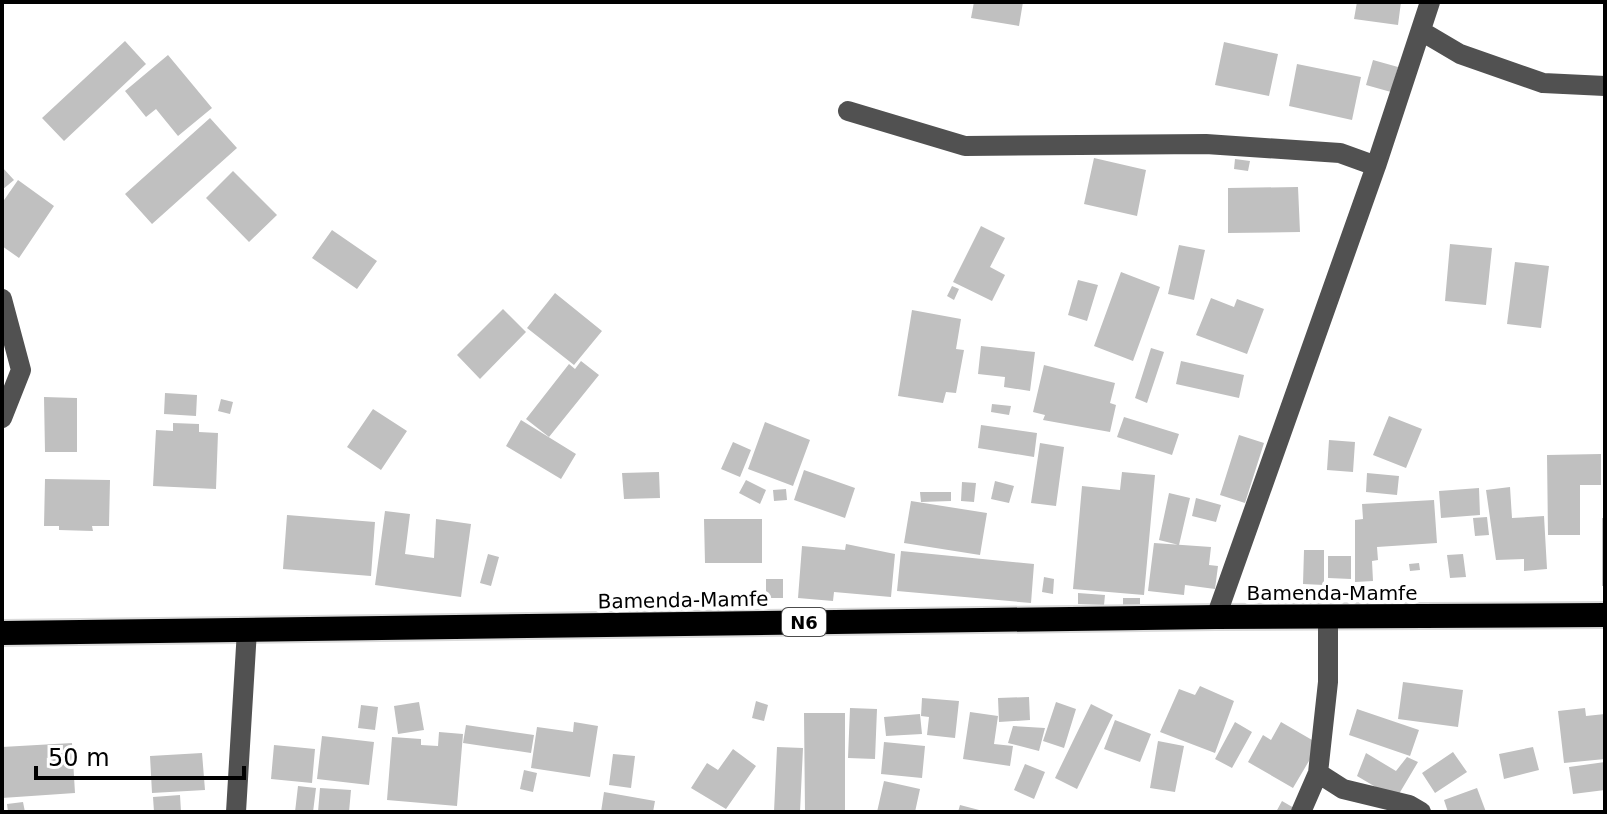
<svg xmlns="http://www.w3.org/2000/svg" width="1607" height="814" viewBox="0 0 1607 814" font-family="'DejaVu Sans',sans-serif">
	<rect width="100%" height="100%" fill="#fff"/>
	<path fill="#c0c0c0" d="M974,2H1023L1019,26L971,18Z
		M1357,2H1401L1398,25L1354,19Z
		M125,41L146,64L64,141L42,118Z
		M1224,42L1278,54L1269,96L1215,85Z
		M168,55L212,108L178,136L156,109L146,117L125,91Z
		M1373,60L1398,67L1391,92L1366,85Z
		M1297,64L1361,77L1352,120L1289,106Z
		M210,118L237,148L152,224L125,194Z
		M1094,158L1146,170L1137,216L1084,204Z
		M1235,159L1250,161L1248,171L1234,169Z
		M2,167L14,180L2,190Z
		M233,171L277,215L249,242L206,198Z
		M18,180L54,206L19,258L2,246V203Z
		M1298,187L1300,232L1228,233V188Z
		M981,226L1005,238L990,267L1005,275L992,301L953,282Z
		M332,230L377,261L357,289L312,258Z
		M1450,244L1492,248L1486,305L1445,301Z
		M1179,245L1205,250L1194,300L1168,294Z
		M1515,262L1549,266L1541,328L1507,324Z
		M1121,272L1160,287L1133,361L1094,346Z
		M1078,280L1098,285L1087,321L1068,315Z
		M952,286L959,289L954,300L947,296Z
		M555,293L602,331L574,365L527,328Z
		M1211,298L1234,307L1237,299L1264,309L1247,354L1196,335Z
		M503,309L526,332L480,379L457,355Z
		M912,310L961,319L956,349L964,350L956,393L946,392L943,403L898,396Z
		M981,346L1035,352L1030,391L1004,387L1005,377L978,374Z
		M1151,348L1164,352L1147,403L1135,398Z
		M581,361L599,375L549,437L526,419L569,364L575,369Z
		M1181,361L1244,375L1239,398L1176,384Z
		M1044,365L1115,383L1110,403L1116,405L1110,432L1043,420L1045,415L1033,412Z
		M165,393L197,395L196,416L164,414Z
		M44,397L77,398V452H45Z
		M221,399L233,402L230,414L218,411Z
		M992,404L1011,406L1009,415L991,412Z
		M373,409L407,431L381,470L347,447Z
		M1389,416L1422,429L1406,468L1373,455Z
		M1124,417L1179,434L1172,455L1117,437Z
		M521,420L576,454L561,479L506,446Z
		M765,422L810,440L793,486L748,469Z
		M173,423L199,424V432L218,433L216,489L153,486L156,430L173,431Z
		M981,425L1037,433L1034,457L978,448Z
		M1239,435L1264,443L1245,503L1220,495Z
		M1329,440L1355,442L1353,472L1327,470Z
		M733,442L751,450L740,477L721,469Z
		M1040,443L1064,447L1056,506L1031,503Z
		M1601,454V485H1580V535H1548L1547,455Z
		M804,470L855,488L845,518L794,500Z
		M659,472L660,498L624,499L622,473Z
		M1122,472L1155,475L1144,595L1073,589L1082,486L1120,490Z
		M1367,473L1399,476L1397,495L1366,492Z
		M45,479L110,480L109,526H92L93,531L59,530V526H44Z
		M746,480L766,490L760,504L739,493Z
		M995,481L1014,486L1009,503L991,499Z
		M962,482L976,483L974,502L961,501Z
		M1510,487L1512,518L1544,516L1547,569L1524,571V559L1496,560L1486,490Z
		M1479,488L1480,515L1441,518L1439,491Z
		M786,489L787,500L774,501L773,490Z
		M920,492H951V501L921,502Z
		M1169,493L1190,498L1179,545L1159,540Z
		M1196,498L1221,505L1216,522L1192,516Z
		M1434,500L1437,543L1377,547L1378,560L1372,561L1373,581L1355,582V520L1363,519L1362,504Z
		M911,501L987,513L980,555L904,543Z
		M385,511L410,514L405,554L434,558L436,519L471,524L461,597L375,585Z
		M287,515L375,522L371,576L283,569Z
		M1487,517L1489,535L1475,536L1473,518Z
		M1602,518H1605V586H1602Z
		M704,519H762V563H705Z
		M1154,543L1211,547L1209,565L1218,566L1215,589L1185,585L1184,595L1148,591Z
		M846,544L895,554L891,597L834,592L833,601L798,598L802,546L845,550Z
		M1304,550H1324V585L1303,584Z
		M901,551L1034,564L1031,603L897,591Z
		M488,554L499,557L491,586L480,583Z
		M1463,554L1466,577L1450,578L1447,555Z
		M1328,556H1351V579L1328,578Z
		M1419,563L1420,570L1410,571L1409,564Z
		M1044,577L1054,579L1053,594L1042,592Z
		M766,579H783V598H766Z
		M1078,593L1105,595L1104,605L1078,604Z
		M1123,598H1140V605H1123Z
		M1403,682L1463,690L1458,727L1398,719Z
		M1200,686L1234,701L1215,753L1160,732L1179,689L1195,695Z
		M1029,697L1030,720L999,722L998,698Z
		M922,698L959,701L955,738L927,735L929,717L921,716Z
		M756,701L768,705L764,721L752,718Z
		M419,702L424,730L398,734L394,706Z
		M1056,702L1076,709L1064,748L1043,741Z
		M1091,704L1113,715L1077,789L1055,778Z
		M361,705L378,707L375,730L358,728Z
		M850,708L877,709L875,759L848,758Z
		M1585,708L1586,716L1605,714V759L1564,763L1558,711Z
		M1357,709L1419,730L1410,756L1349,735Z
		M970,712L998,716L994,744L1013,746L1010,766L963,759Z
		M804,713H845V812H805Z
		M920,714L922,734L886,736L884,717Z
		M1115,720L1151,734L1140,762L1104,749Z
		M574,722L598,726L590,777L531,768L537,727L573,732Z
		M1235,722L1252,732L1232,768L1215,759Z
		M1281,722L1319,744L1293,788L1248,762L1263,735L1271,740Z
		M466,725L534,735L531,753L463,743Z
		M1013,726L1045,728L1039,751L1008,743Z
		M439,732L463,734L457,806L387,800L392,737L421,739V745L438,746Z
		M322,736L374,742L369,785L317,779Z
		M1158,741L1184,746L1175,792L1150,788Z
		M884,742L925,746L922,778L881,774Z
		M72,743L75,793L2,798V747Z
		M274,745L315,749L312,783L271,779Z
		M777,747L803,748L800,812H774Z
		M1533,747L1539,770L1504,779L1499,754Z
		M733,749L756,766L726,809L691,788L707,763L718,770Z
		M1453,752L1467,772L1435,793L1422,773Z
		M202,753L205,790L152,793L150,756Z
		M1366,753L1396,771L1407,757L1418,762L1396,799L1357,776Z
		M613,754L635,756L631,788L609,785Z
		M1605,762V790L1573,794L1569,767Z
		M1025,764L1045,772L1034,799L1014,790Z
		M524,770L537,773L533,792L520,789Z
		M884,781L920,789L915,812H877Z
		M298,786L316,788L313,812H295Z
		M320,788L351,790L349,812H318Z
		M1477,788L1486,812H1448L1444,800Z
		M604,792L655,801L653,812H601Z
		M180,795L181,812H154L153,797Z
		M1282,801L1301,812H1276Z
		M23,802L25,812H8L7,804Z
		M960,805L983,811V812H958Z"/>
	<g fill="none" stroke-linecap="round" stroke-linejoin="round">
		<g stroke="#dbdbdb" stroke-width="28">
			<path id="highway" d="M2,633L1216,617L1605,615"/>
		</g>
		<path stroke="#515151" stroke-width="20" d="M1421,31L1460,54L1543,83L1605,86
			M848,111L965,146L1206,144L1340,153L1376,166
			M2,299L21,370L2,418
			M1216,617L1376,166L1430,2
			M1328,619V682L1318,773L1343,789L1409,805L1421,812
			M236,812L247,630
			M1301,812L1318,773"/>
		<use href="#highway" stroke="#000" stroke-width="24"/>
	</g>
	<g text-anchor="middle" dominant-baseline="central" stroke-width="8" stroke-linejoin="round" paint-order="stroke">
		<rect fill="#fff" stroke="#4c4c4c" stroke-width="2" x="782" y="608" width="44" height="28" rx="6"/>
		<g font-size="18" font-weight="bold" fill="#000">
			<text x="804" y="622">N6</text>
		</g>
		<g font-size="20" fill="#000" stroke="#fff">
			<text x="1332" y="593">Bamenda-Mamfe</text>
			<text transform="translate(683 600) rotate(-1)">Bamenda-Mamfe</text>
		</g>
	</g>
	<rect width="1607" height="814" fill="none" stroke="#000000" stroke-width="8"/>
	<path d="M36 766v12h208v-12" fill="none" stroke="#000000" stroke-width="4"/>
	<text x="48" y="766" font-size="24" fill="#000000" stroke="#ffffff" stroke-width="6" paint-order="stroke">50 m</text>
</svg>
